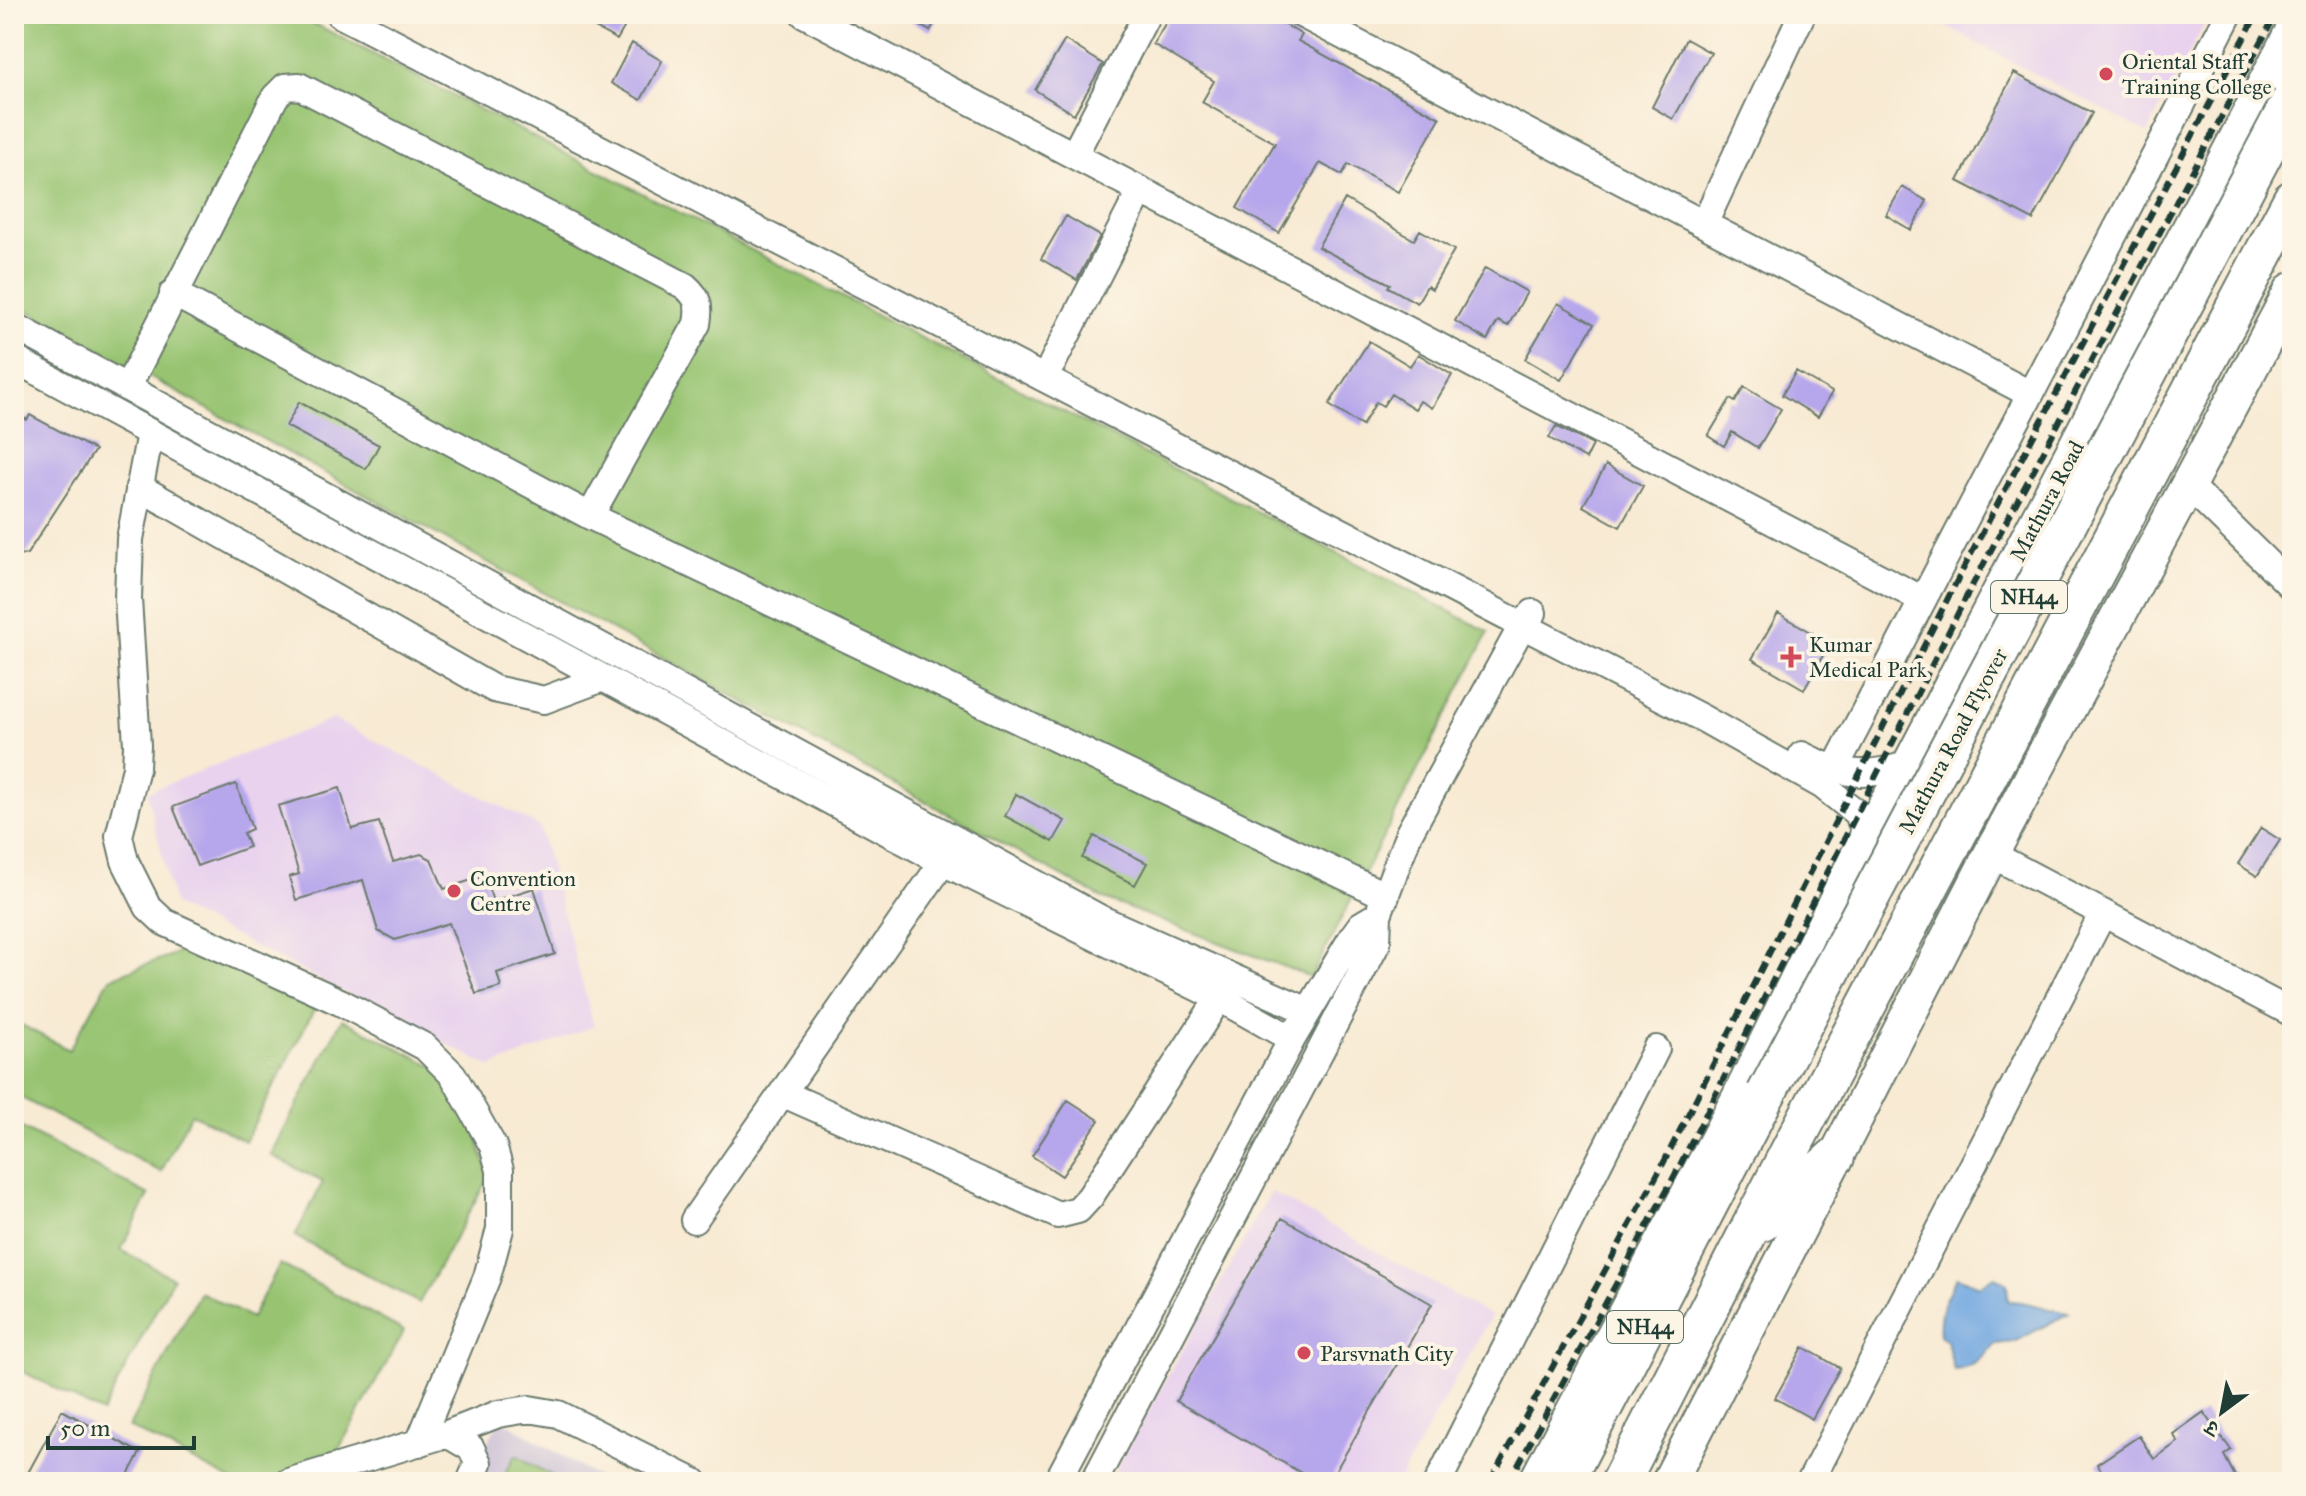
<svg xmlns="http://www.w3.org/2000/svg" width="2306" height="1496" viewBox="0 0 2306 1496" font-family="'IM FELL Great Primer','Noto Serif Devanagari',serif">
	<rect width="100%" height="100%" fill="#fcf5e5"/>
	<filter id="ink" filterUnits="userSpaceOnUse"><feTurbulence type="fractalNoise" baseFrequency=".0125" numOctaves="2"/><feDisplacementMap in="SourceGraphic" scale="16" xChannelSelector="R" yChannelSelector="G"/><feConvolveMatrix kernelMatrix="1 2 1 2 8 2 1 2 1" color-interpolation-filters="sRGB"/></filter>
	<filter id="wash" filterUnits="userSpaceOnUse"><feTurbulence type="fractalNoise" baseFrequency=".006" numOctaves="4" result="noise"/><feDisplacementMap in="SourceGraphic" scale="32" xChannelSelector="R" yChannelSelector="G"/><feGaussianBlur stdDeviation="1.8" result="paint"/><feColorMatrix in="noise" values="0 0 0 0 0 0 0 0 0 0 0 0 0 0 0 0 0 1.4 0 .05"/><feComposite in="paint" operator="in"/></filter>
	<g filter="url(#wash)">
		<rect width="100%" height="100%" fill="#f8ead3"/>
		<path fill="#e8d2ee" d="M1922,14H2210L2147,133Z
			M333,719L539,826L594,1026L491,1067L174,905L147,792Z
			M1271,1192L1491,1316L1398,1482H1109Z"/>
		<path fill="#c9bfd7" d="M501,1419L605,1482H463Z"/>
		<path fill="#98c472" stroke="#5c8053" stroke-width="2" d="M14,14H296L1489,632L1311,977L1104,899L14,303Z
			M198,945L316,1006L245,1141L191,1113L161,1172L14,1094V1021L69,1050L110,978Z
			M342,1019L460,1080L489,1176L419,1303L295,1236L323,1182L271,1155Z
			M14,1124L149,1195L121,1250L173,1278L102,1413L14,1367Z
			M280,1264L404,1331L335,1456L265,1482H234L129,1427L200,1292L251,1318Z
			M516,1455L562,1482H500Z"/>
		<path fill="#74a9e1" stroke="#4a738a" stroke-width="2" d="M1957,1277L1980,1286L1994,1277L2007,1283L2008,1301C2030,1301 2047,1310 2069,1313L2014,1342L1994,1344C1983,1359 1973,1368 1954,1370L1947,1342L1940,1335C1938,1312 1945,1297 1957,1277Z"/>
		<g id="blocks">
			<path fill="#b6a6eb" d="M570,14H632L617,40Z
				M898,14H940L930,31Z
				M1171,14H1267L1302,35L1298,41L1440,118L1398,192L1348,164L1342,175L1320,163L1279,233L1237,208L1275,143L1202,102L1214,81L1153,44Z
				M1686,39L1711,53L1673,119L1652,107Z
				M1065,40L1103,64L1074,114L1035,90Z
				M632,43L662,61L641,100L611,83Z
				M2014,73L2092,113L2033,220L1958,181Z
				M1902,187L1927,201L1911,230L1886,215Z
				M1345,199L1414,240L1420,230L1454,250L1432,289L1427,286L1417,303L1388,287L1390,284L1318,247Z
				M1066,216L1100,236L1077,280L1041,259Z
				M1485,268L1527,292L1508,326L1498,321L1487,340L1455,321Z
				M1558,303L1594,324L1561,380L1525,359Z
				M1369,341L1410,366L1418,354L1452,375L1432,408L1420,401L1415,409L1391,394L1383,406L1376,402L1362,426L1329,405Z
				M1796,371L1832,392L1818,417L1782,395Z
				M1744,387L1781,409L1758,448L1732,432L1724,446L1708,436L1730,399L1735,402Z
				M299,402L379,445L366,469L286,426Z
				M14,413L27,420L30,415L95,450L27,554L14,557Z
				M1556,426L1593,445L1586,459L1549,438Z
				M1606,465L1643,486L1620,527L1583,506Z
				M1778,613L1830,643L1804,689L1752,659Z
				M236,784L252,829L243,833L249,847L197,866L173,807Z
				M340,788L352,829L379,822L393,862L421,854L431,859L444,889L484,876L493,901L534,888L555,954L497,973L501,987L476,994L449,923L395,940L378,931L363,880L296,900L289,877L299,874L278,806Z
				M1016,794L1065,821L1053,842L1005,816Z
				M2261,828L2280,840L2257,876L2238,864Z
				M1094,836L1147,863L1135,885L1082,858Z
				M1068,1100L1099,1120L1062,1176L1032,1156Z
				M1282,1218L1432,1304L1329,1482H1317L1176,1401Z
				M1803,1347L1840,1368L1812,1419L1775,1398Z
				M62,1410L140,1453L124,1482H23Z
				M2204,1412L2231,1450L2224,1455L2238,1482H2109L2097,1464L2139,1436L2154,1459L2178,1442L2173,1434Z"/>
		</g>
	</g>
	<g filter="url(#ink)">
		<use href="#blocks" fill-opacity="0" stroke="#6b7a6c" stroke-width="2"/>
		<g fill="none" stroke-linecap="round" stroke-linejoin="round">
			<g stroke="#6b7a6c" stroke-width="30">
				<path id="minor" d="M339,14L1702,718L1823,786L1858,814L1867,837
					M804,14L1923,600
					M1301,14L2030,394
					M1074,155L1147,14
					M1704,224L1802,14
					M173,293L590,516L1386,896
					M14,326L1101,919L1308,1011
					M14,359L943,862L1219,998L1292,1039
					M1052,364L1141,190
					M127,388L275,97L285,87L299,86L685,286C699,298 700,306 697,324L590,516
					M150,433L130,539L128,599L137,745L136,768L119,836L125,861L148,907L164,922L340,1002L425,1047L453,1075L493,1146L500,1170V1229L487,1277L419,1443
					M2186,483L2292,587
					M139,487L494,689L544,700L603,678
					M1802,755C1842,776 1866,778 1910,764
					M1833,772L2229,14
					M1991,854L2292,1013
					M784,1094L1058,1215L1078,1210L1090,1197L1219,998
					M694,1220L943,862
					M447,1434L471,1448L478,1463L470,1482
					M288,1482L447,1434L498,1414L529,1409L558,1414L694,1482
					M1057,1482L1292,1039L1353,936L1361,925L1378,915
					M1094,1482L1377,943L1378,915L1409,833L1523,624L1533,613
					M1438,1482L1656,1049
					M1810,1482L2103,913"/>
			</g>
			<g stroke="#6b7a6c" stroke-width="38">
				<path id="major" d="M1536,1482L1739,1098L1867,837L1910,764L2292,32
					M1669,1482L1991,854L2292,290"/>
			</g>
			<g stroke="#6b7a6c" stroke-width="42">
				<path id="highway" d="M1762,1222L1835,1157
					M1564,1482L1766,1094
					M1620,1482L1796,1139L2292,200"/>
			</g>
			<use href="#minor" stroke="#fff" stroke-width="26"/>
			<use href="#major" stroke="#fff" stroke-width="34"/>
			<use href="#highway" stroke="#fff" stroke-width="38"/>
			<path stroke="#1f3d34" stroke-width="6" stroke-dasharray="12 6" stroke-linecap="butt" d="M1490,1482L1664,1162L1950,594L2257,14
				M1509,1482L1678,1169L1964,601L2276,14"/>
			<g stroke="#6b7a6c" stroke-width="42" stroke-linecap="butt">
				<path id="highway-bridge" d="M1766,1094L2292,99"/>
			</g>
			<use href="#highway-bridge" stroke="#fff" stroke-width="38"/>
		</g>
	</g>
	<g fill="#d1495b" stroke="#fcf5e5" stroke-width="3">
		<circle cx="2106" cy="74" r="8"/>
		<path d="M1787 645h8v8h8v8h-8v8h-8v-8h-8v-8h8z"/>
		<circle cx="454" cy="891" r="8"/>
		<circle cx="1304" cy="1353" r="8"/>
	</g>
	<g text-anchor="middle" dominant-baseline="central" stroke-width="8" stroke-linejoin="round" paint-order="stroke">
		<g fill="#fcf5e5" stroke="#617469" stroke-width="2">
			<rect x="1991" y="581" width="76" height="32" rx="6"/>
			<rect x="1607" y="1311" width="76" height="32" rx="6"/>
		</g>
		<g font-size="20" font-weight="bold" fill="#1f3d34">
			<text x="2029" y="597">NH44</text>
			<text x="1645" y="1327">NH44</text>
		</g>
		<g font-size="22" fill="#1f3d34" stroke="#fcf5e5" text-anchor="start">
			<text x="2122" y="61">Oriental Staff<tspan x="2122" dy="25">Training College</tspan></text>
			<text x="1809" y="644">Kumar<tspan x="1809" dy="25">Medical Park</tspan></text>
			<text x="470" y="878">Convention<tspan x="470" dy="25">Centre</tspan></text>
			<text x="1320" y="1353">Parsvnath City</text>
		</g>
		<g font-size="22" fill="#1f3d34" stroke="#fcf5e5">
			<text transform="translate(2047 501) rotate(-62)">Mathura Road</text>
			<text transform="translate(1953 741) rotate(-62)">Mathura Road Flyover</text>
		</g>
	</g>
	<rect width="2306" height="1496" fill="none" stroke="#fcf5e5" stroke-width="48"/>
	<g transform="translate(2222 1412) rotate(212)" stroke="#fcf5e5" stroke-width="6" paint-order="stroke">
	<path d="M0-6L14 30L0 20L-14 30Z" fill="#1f3d34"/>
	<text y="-12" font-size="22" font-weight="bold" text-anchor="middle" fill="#1f3d34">उ</text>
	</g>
	<path d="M48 1436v12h146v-12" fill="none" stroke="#1f3d34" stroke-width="4"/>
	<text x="60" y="1436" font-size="24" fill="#1f3d34" stroke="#fcf5e5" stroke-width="6" paint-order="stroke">50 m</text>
</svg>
